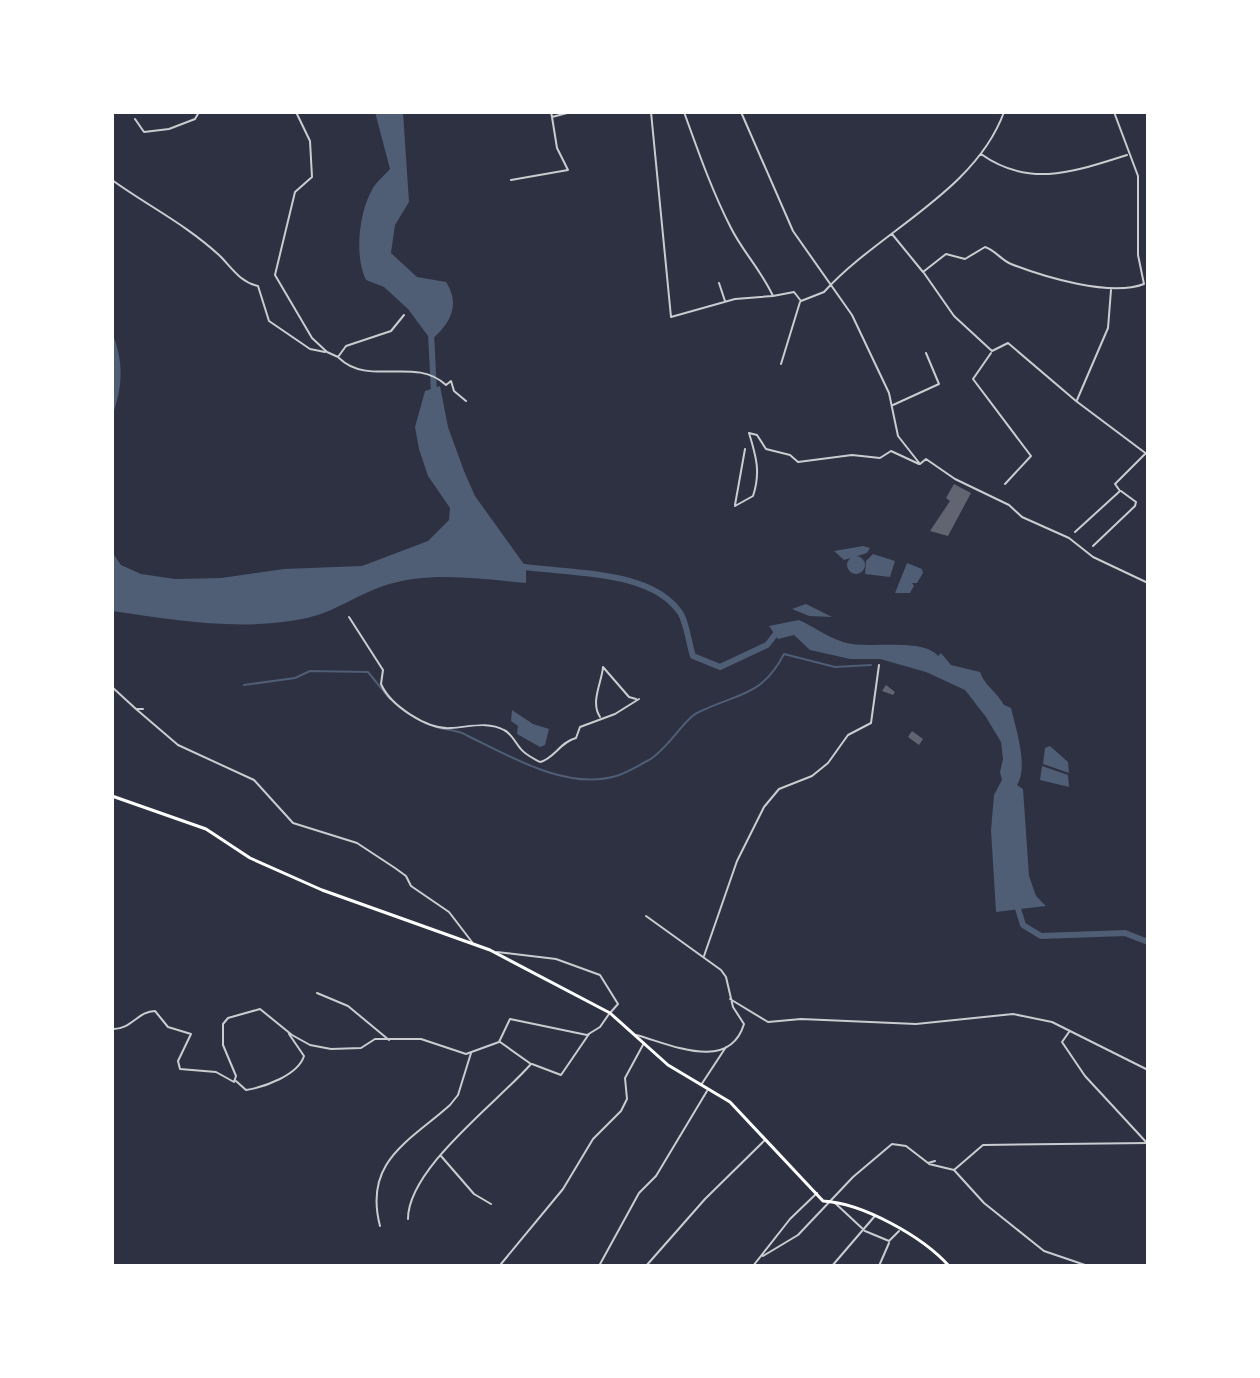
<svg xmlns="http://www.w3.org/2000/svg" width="1260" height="1378" viewBox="0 0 1260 1378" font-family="Lora,serif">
	<rect width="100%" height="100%" fill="#2d3142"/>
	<path fill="#4f5d75" d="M375,112H403L409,202L395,225L391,253L417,277L446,282C461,305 450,324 431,340L408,309L384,287L366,280C354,256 359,211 373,188C377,181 385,175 390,169Z
		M112,332C124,363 123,385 112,417Z
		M440,386L448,427L464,471L475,496L526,567V583C480,579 432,571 386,585C358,594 337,611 307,618C242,632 176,620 112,611V552L121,565L141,574L175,579L221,578L284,569L362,566L428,541L449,520L450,508L428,476L419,449L415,427L425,391Z
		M863,546L870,548L867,553L844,560L834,551Z
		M873,554L895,561L890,577L865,574L866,561Z
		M847 565a9 9 0 1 1 18 0a9 9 0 1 1-18 0Z
		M907,563L922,569L923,573L917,583H912L914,586L910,593H895Z
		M806,604L832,617L809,616L792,609Z
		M799,620C813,626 825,636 843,642C866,650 922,637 938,656L941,653L951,665L980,672C984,685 997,692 1004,705L1011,708C1015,726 1029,767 1017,785L1023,789L1029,876L1036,896L1046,906L996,912L991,830L994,795L1002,780L1000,772L1003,759L1001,742L986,717L965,690L926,672L880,659H850L810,650L794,635L778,639L769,626Z
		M512,710L533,724L549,729L545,745L540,747L517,734L518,726L511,721Z
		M1050,746L1068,762L1069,773L1043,764L1045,748Z
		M1042,766L1068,775L1069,787L1040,780Z"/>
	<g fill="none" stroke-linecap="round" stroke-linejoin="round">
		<path stroke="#4f5d75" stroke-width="2" d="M244,685L295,678L310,671L368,672L390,699
			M436,727C445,730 458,730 466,735C507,755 567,791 616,776C627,773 639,765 649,760C668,749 685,718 697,713C737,693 762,697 784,654L835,667L871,665"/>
		<path stroke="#4f5d75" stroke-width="6" d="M431,333L434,393
			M518,566C565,574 652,568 681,614C687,625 689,644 693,656L720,667L767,645L778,631
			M1016,902L1023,925L1041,936L1125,933L1148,942"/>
	</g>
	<path fill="#626471" d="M954,484L971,493L948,536L930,531L950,501L946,498Z
		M886,685L895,692L893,695L882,691Z
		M912,731L923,739L919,745L908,737Z"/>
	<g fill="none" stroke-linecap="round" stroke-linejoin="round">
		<path stroke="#caccd0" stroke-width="2" d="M296,112L310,141L312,177L295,192L275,275L312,338L327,352L338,357L346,346L391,331L404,315
			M551,112L552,117L571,112
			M651,112L671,317L735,299L773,296
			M684,112C698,151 712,191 731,228C743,252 761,270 773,296L794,292L801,301L824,292C879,231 975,192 1004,112
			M741,112L793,231L852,315L889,393L898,436L920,464L926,459L955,479L1009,505L1022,517L1069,538L1093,557L1148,583
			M135,119L144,132L169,129L195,119L199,112
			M981,154C1030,189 1076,171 1127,155
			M112,180C148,206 187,225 220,256C232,268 240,282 258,286L269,321L310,349L325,352
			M511,180L568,170L557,148L552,117
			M892,234L923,272L946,254L965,259L985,247C995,250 1001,260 1011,264C1044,277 1110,297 1144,284L1138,255V176L1114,112
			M924,273L954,316L992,351L1008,343L1076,401L1148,455
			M719,283L725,301
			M991,353L973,379L1031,456L1005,484
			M339,358C369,387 415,356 446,385L451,381L454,391L466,401
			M781,364L800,302
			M1077,400L1108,328L1111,290
			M893,405L939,384L926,353
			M735,505L745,449
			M735,506L753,496C761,472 756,456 749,433L757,435L766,449L790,455L798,462L852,455L880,458L891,451L919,464
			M1075,532L1120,491L1115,484L1146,453
			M1093,546L1135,506L1136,502L1121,491
			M349,617L383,670L381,684C390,705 427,730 451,728C469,727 488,721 504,730C511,733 515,742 520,748C525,755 533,758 540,762C554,759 560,742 576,738L580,727L615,714L639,699
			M112,687L136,709H143
			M136,709L178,745L254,780L293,823L357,843L395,868L406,876L411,886L449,912L472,942
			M600,717C590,702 602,682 603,667L629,697L636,699
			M497,952L556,959L600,975L618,1004L610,1013
			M704,956L737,861L764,807L779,789L812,776L828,763L848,735L871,723L879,665
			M317,993L348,1006L389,1040
			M730,999L768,1022L801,1019L916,1024L1013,1014L1052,1022L1148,1070
			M1069,1032L1062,1042L1085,1076L1147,1143
			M636,1035C668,1043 729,1074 744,1024L733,1007L726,977L721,970L646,916
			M532,1064L561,1075L589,1034
			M236,1081L246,1090C265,1087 298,1075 304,1056L289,1034
			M701,1085L726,1047
			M441,1156L474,1194L491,1204
			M929,1164L954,1170L984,1203L1044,1251L1088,1266
			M954,1170L983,1145L1148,1143
			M835,1203L865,1231L889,1241L899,1231
			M408,1219C408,1168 498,1102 531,1064L500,1042
			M380,1226C363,1161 410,1141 450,1105L458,1095L471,1053
			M763,1256L798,1235L853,1177L892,1144L906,1146L928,1163L935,1161
			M501,1264L563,1189L593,1139L621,1111L627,1099L625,1078L644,1043
			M599,1266L639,1193L656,1176L707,1091
			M646,1266L705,1199L765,1140
			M753,1266L790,1219L817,1193
			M832,1266L874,1217
			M879,1266L889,1243"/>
		<path stroke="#caccd0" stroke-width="2" d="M112,1029C131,1030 138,1011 155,1011L168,1027L191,1034L178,1061L180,1069L216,1072L234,1082L236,1076L223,1045V1024L228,1018L260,1009L292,1035L310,1045L331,1049L361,1048L375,1039H421L466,1054L499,1042L510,1019L587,1035L600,1027L609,1014"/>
		<path stroke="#fff" stroke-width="3" d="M112,796L206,829L250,858L322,890L490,950L610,1013L668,1065L730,1102L823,1201C862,1203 922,1236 949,1266"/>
	</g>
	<rect width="1260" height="1378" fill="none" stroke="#ffffff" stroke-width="228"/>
</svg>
